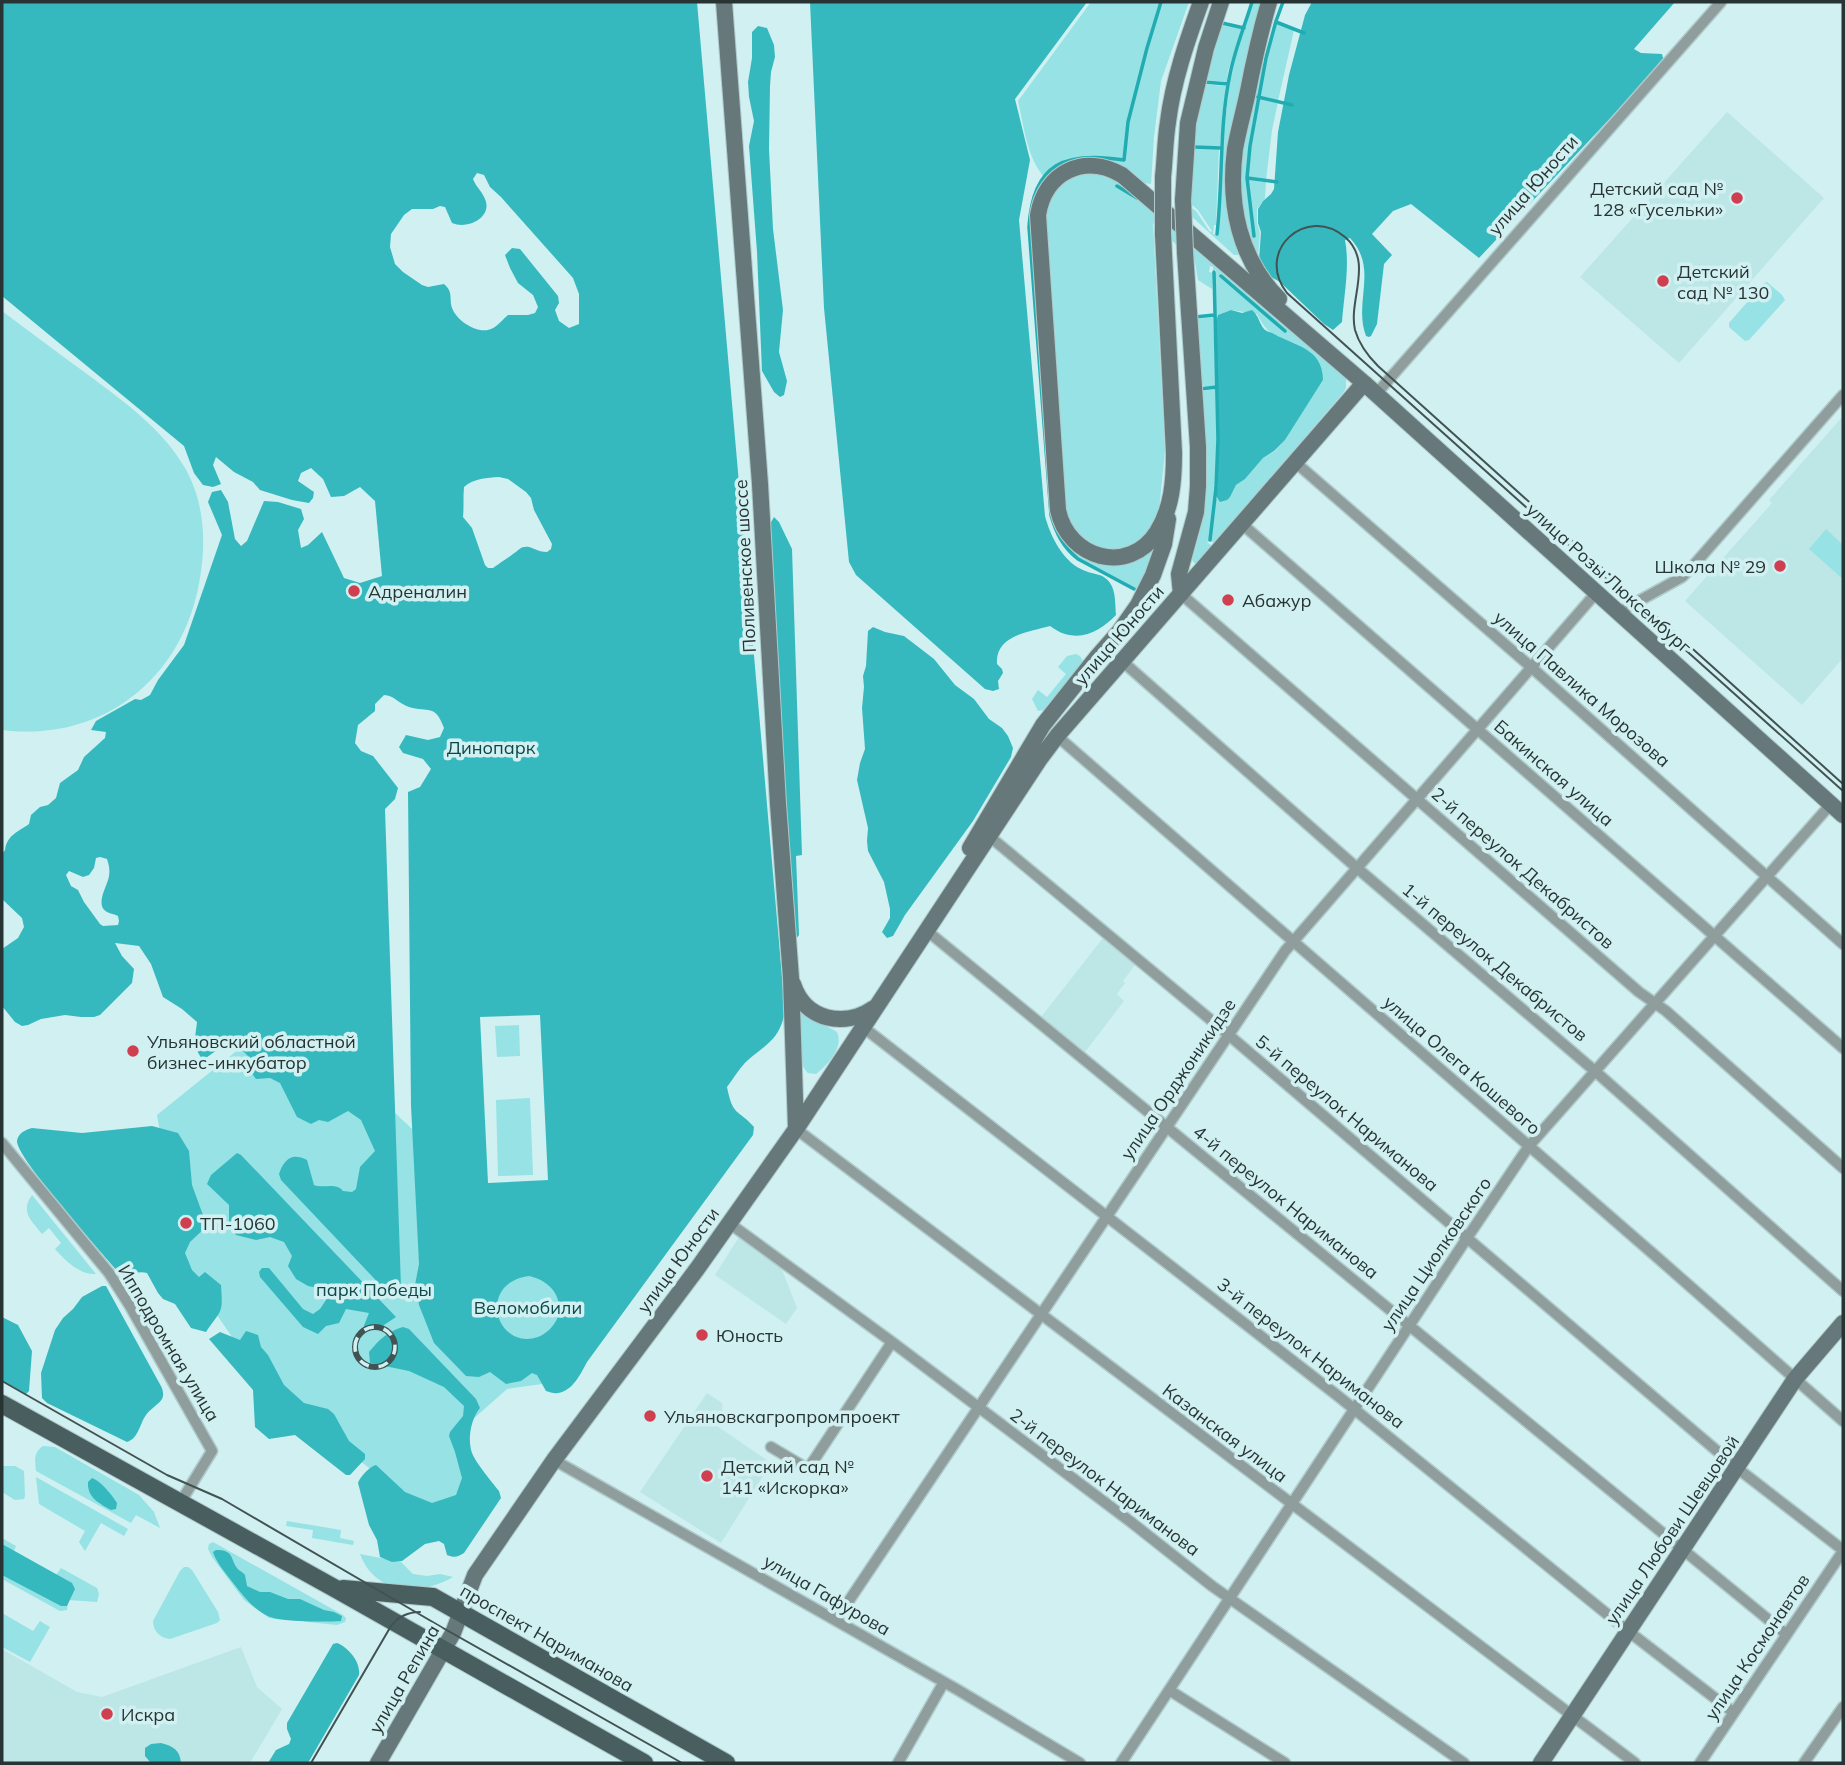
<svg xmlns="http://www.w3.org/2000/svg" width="1845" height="1765" viewBox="0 0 1845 1765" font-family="Mulish,sans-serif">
	<rect width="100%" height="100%" fill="#d1f0f1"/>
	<path fill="#bde6e7" d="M1727,112L1824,198L1679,363L1580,277Z
		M1843,416V658L1802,705L1685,601L1772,503L1769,500Z
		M1103,938L1135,965L1123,981L1125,983L1117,994L1124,1001L1085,1052L1041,1017Z
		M739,1237L781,1267L797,1308L786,1324L715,1275Z
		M707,1393L722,1403L723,1415L717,1426L771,1463L721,1543L640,1492Z
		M241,1647L257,1687L282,1709L250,1763H2V1649L77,1692L102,1697Z"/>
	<path fill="#96e2e5" d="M1091,2H1189L1161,81L1154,137L1151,184L1144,183L1134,175L1101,162L1040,191L1054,501L1086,556L1156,547L1140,589H1135L1079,559L1072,553L1063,542L1056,525L1030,228C1031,209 1034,195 1045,178C1027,158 1024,127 1018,101Z
		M1253,2H1264L1230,148L1239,252L1238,255H1234L1191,216L1190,207L1196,211L1210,232L1212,231L1198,210L1190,203L1192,149H1219L1216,225H1214L1213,234L1217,235L1222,147L1231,71Z
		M1276,23L1294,30L1278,101L1259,96L1267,58Z
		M1222,25L1242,29L1228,71L1227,82L1203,80Z
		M1259,63L1264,64L1249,144L1246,177L1254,237L1248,180L1266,182L1265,198L1257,209V223L1260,232L1258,259L1241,218V154Z
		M1202,84L1226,86L1220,146H1192Z
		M1259,97L1278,102L1272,130L1266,180L1247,177L1251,146Z
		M1077,172L1113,176L1346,379V388L1343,393L1214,543L1211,541V528L1210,540L1207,542L1212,546L1197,563H1194L1192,560C1197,544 1201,528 1204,512C1210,472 1206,431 1202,391L1216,389L1217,440L1214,514L1216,496V499L1230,497L1236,485L1245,479L1263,458L1275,451L1285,440L1323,380L1295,343C1276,340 1265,331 1257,314L1231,310L1218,315L1215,325L1214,273H1216V270H1213V267L1210,266L1209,272L1213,273L1212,289L1198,280L1195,262L1153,223L1165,451L1159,510L1151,530L1132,547L1110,551L1082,540L1066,515L1043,219L1050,192Z
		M1767,282L1782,295L1785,300L1749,340L1745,341L1729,327V323L1763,284Z
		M2,311C30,332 58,353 87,374C123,401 162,428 185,468C203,499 206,537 201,571C188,674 106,743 2,730Z
		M1213,317L1216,386L1205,387L1202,385L1196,319Z
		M1826,529L1843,545V579L1809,549Z
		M1076,654L1080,656L1084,663L1045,710L1038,711L1032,699L1038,690L1047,697L1066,674L1058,667L1067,656Z
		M797,1009L837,1032C844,1047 828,1065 816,1074L808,1073C795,1061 798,1026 797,1009Z
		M286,1011L612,1316L542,1384L507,1389L472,1420L469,1436L471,1454L448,1530L266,1387L183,1265L157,1115Z
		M519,1025L520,1056L497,1057L495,1026Z
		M530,1098L533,1175L498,1176L496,1100Z
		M32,1195L96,1274C79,1275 65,1260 55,1249L61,1243L49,1228L42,1234C31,1220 20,1212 32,1195Z
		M43,1446L55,1447L139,1495L154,1512L160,1528L136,1515L131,1523L36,1471C35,1462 33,1452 43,1446Z
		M2,1466H15L24,1471L25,1496L24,1499L15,1500L2,1492Z
		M36,1477L128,1529L124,1536L101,1523L85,1551L79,1542L85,1531L39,1504Z
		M287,1521L341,1530L340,1538L354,1541L353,1545L312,1538L313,1530L286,1526Z
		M2,1538L16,1546L14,1551L56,1575L61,1568L97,1588L99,1594L97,1602L68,1600L67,1610L60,1611L2,1579Z
		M213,1542L343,1615L346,1618L345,1622L337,1625L269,1618L244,1600L212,1557L208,1549L209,1544Z
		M360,1554L401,1562L413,1574L427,1576L440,1574L453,1577C421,1596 375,1595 360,1554Z
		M184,1567H188L192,1570L218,1612L220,1620L217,1623L170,1639C160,1638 153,1631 153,1621L180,1571Z
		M2,1613L33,1631L40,1621L50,1627L30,1662L2,1647Z"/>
	<path fill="#36b9be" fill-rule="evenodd" d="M2,2H697L785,1011C780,1039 768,1043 748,1060C740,1067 734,1078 727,1087C733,1117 737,1108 754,1127L753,1135L587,1362C581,1373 573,1391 558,1393C554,1394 550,1392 546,1391L537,1375L532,1373L521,1381L506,1384L490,1372L479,1377L466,1376L434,1343L419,1305L415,1285L419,1264L411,1106L408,792L420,787L431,769L423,759L403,753L399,747L406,735L428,740L440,737L444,728C435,703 428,713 409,707C399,704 394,695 384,695L375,704V711L358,725L355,743L361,751L373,756L398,788L395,799L385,809L401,1288L394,1294L386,1291L281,1180L279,1174C284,1159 292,1152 307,1160L314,1185C323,1189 336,1182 343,1191L352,1192L356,1189L360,1167L375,1151L361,1120L348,1111L328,1122L319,1120L311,1124L297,1117L280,1083L270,1078L256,1079L248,1068L249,1057L237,1045L227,1043L203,1060C192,1046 195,1040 197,1022L182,1009L163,997L151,964L139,946L115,943L122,956L134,969L132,983L100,1015L94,1017H81L65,1015L41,1019L28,1025L22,1026L15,1022L2,1006V949L18,938L24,927L22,918L2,899V854L5,850C7,835 18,832 29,824L31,815L40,807L48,805L56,798L60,783L78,770L84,757L105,738L106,732L91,730L96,721L135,699L141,700L150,695L158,680L184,645L222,535L208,502L212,492L221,490L228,502L235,539L241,546L247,541L264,501L278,502L301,509L304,519L298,530L301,548L308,545L322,532L344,578L360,583L382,576L375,501L360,487L344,496L331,497L323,479L311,468L301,473L298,481L314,492L313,498L309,503L292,500L260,490L253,482L234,472L216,457L213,465L221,484L213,487L203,485L194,473L184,446L2,296ZM477,173L484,175L490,187L501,197L573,278L579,294V324L569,328L559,321L555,310L559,303L558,296L520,249L512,248L505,255L510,268L518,283L533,295L538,307L535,313L528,315H508C503,319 497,327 491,329C477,335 453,319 451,304C450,295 452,291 444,284L428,287L422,285L403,272L395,264L390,247L391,234L404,215L412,209H433L440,206L445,207L452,223C468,230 493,217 485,199C482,191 476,187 473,179ZM499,477L508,479L526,492L531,498L534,510L552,544L551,549L547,552C539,552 536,549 529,547C520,546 520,550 513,554C505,560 501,562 493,568H488L485,565L472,528L463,517C464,507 463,497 464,487C474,478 487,478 499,477ZM100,857L107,859C109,865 110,870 109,876C108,885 94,905 107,912C111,914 114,914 118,916L119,921L118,925L103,926L100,924L84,902L78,890L71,886L66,875L69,871L83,877L89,875L94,868L96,858ZM540,1015L548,1180L488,1183L480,1017ZM529,1276C549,1280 565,1297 557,1319C553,1327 546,1334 538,1337C496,1351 476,1283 529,1276Z
		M810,2H1087L1015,99L1030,160L1019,220L1045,516C1050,535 1062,560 1081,569C1091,575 1103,572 1110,583C1116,591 1115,605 1116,615C1102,629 1086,640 1065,634C1060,633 1055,629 1050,626C1029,632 995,635 997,664L1002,669L1003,673L998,681L999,689L993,691L985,689L856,575L849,562L824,308Z
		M1312,2H1675L1634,49L1641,53L1662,54L1664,61L1479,258L1411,204L1393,211L1372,234L1392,255L1384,264L1377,324L1371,336L1369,337L1366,336C1353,302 1379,269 1350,238L1345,240C1350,266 1344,295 1342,322L1333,330L1324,324L1280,282L1271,277L1265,271L1259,260L1261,232L1258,223V209L1263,201L1271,194L1274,189L1278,132L1289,75L1305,15Z
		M758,26L767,28L774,45L775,57L771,72L770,86L769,149L773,229L783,310L779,352L787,381L784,395L780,397L774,392L762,371L757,252L749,146L754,121L749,97L748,82L752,58V32Z
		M1231,310L1242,313L1252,310C1259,316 1259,323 1264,329C1267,332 1271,332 1274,334C1295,346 1323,348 1323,380L1285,440L1274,451L1263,458L1245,479L1236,485L1230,497L1227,500L1220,502L1216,496L1218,484V388L1215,325L1218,315Z
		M774,517L779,522L792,549L802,855L796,856L799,935L796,939L794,938L770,524Z
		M873,627L885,632L904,636L934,659L955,685L974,699L989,719L1002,728L1008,736L1013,748L1011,757L973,821L905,915L893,936L887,938L882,932L890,918V909L884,882L868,851L867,841L868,828L857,780L860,763L865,749L862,708L864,687L863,676L866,666L868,631Z
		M152,1126L178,1133L189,1151L192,1185L207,1226L190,1242L185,1253L192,1270L199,1277L205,1272L221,1285C223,1314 222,1309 206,1332L191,1328L175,1304L163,1299L158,1293L147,1273C137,1270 129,1277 119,1273C103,1254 16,1158 17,1141C18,1133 25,1130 32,1128L82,1133Z
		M237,1153L241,1155L396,1317L378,1329L363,1328L369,1313L346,1309L339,1323L326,1326L318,1334L303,1327L260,1277L259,1272L262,1268H269L303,1309L313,1314L320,1309L326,1300L318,1288L308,1286L296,1279L288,1266L292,1256L284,1242L270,1237L256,1240L236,1235L229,1226V1205L207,1184L211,1175Z
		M102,1286H106L162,1388C163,1392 164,1395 162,1399C158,1405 150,1409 146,1415C139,1425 139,1438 127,1442L47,1403L42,1398L41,1373L55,1330L63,1318L73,1309L82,1297Z
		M2,1317L18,1325L32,1351L29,1391L26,1394L2,1381Z
		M403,1327L409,1329L476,1399L480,1408C471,1419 467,1439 472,1453C476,1463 492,1482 499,1491L501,1498L464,1553C458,1557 454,1558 447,1555L444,1544L439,1541L425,1544L402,1561L392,1562L380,1557L377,1540L369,1525L358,1483C360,1477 369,1467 376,1465L405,1492L432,1503L456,1495L462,1478L455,1452L449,1436L450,1432L463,1416L464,1406L444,1387L409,1371L370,1363L369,1352C379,1340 388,1331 403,1327Z
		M246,1331L258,1335L261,1347L268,1355L284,1385L304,1403L328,1409L334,1414L349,1441L365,1454V1459L350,1475H346L295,1435L269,1439L255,1427L253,1390L209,1339L220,1332L240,1340Z
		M92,1478C102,1482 111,1494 117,1503L116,1509L111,1510C98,1503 87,1497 88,1482Z
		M2,1544L72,1583L75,1589L67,1606H61L2,1575Z
		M216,1550C234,1550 230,1558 237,1568C239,1571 243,1572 245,1575L247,1586L260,1592H270L288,1599H300L324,1610L334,1612L342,1616L341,1621C326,1622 283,1622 270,1617C253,1610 241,1593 230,1579C224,1571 216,1562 213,1552Z
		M337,1643C348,1647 361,1662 359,1675L308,1763H268L276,1750L289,1744L291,1739L287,1729V1723L333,1644Z
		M161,1743C173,1746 180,1750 181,1763L150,1762L145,1756V1748L151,1744Z"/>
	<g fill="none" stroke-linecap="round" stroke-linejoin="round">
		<path stroke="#21acb2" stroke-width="3.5" d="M1276,22L1304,33
			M1222,23L1244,28
			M1204,82L1228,84
			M1258,97L1292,105
			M1193,147L1221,148
			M1247,178L1277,182
			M1117,186L1137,198
			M1217,234C1223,181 1219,127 1230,74C1235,49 1245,25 1252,2
			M1254,236L1247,178L1250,146L1266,58L1276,21L1283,2
			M1221,276L1285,331
			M1195,317L1214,315
			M1200,389L1217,387
			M1210,540L1216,488L1218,439L1214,272
			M1134,589L1078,559C1063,547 1056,533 1051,515L1029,227C1033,162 1066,151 1124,160L1128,122L1147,48L1161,2"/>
		<g stroke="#afcacb" stroke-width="13">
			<path id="street" d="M1376,394L1721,2
				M1295,462L1531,667L1843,944
				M1242,524L1843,1048
				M1181,594L1639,992L1666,1011L1843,1168
				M1619,612L1682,577L1692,567L1843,395
				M1122,661L1357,868L1596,1072L1843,1291
				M1057,736L1659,1259L1843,1421
				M989,836L1217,1025L1737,1468L1843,1550
				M926,930L1786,1634
				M863,1027L1338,1396L1628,1631L1733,1712
				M796,1129L1635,1763
				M2,1143L109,1273L130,1306L212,1451L180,1503
				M729,1223L892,1342L1131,1522L1212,1586L1464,1763
				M771,1447L808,1469L892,1342
				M554,1460L958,1690L1080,1763
				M836,1620L1285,951L1596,593
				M1169,1690L1285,1763
				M898,1763L944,1682
				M1121,1763L1467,1238L1529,1146L1831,804
				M1700,1763L1843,1551
				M1804,1763L1843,1707"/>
		</g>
		<g stroke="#afcacb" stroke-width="18">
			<path id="secondary" d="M724,2L760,484L778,804L791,978L796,1129
				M1269,2C1260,33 1253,65 1247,96C1243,114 1238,132 1235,149C1228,204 1239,259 1279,299
				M1163,177C1165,159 1165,140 1168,122C1173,81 1187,41 1201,2
				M1183,200L1188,123L1206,48L1221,2
				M1163,234L1174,453C1174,481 1172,508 1157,532C1129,576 1068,559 1058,510L1038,215C1045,172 1084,153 1122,175L1364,383L1843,815
				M1181,594L1179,574L1196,512L1198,486V447L1185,252
				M970,848L1043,725L1097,657L1119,632L1138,605L1153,575L1164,544L1168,519
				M793,984C805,1021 845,1028 874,1008
				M378,1763L453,1633L475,1575L554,1460L697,1269L796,1129L1039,760L1057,736L1364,383
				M1541,1763L1795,1379L1843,1323"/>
		</g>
		<g stroke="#afcacb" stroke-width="20">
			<path id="primary" d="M2,1404L336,1589L644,1763
				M343,1589L433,1597L726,1763"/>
		</g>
		<use href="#street" stroke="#909d9d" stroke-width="10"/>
		<use href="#secondary" stroke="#667879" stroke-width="16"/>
		<use href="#primary" stroke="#485e5f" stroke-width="18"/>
		<path stroke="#435252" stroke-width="2" d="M1843,784L1378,366C1368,356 1359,344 1355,330C1348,300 1374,262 1345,237C1307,204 1254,251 1287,293L1843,791
			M2,1381L167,1475L222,1499L443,1628L682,1763
			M311,1763L391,1626C398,1617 408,1612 420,1612"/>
		<g stroke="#435252" stroke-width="6">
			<path id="rail" d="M355 1347a20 20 0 1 1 40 0a20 20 0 1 1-40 0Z"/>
		</g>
		<use href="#rail" stroke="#d1f0f1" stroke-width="3.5" stroke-dasharray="10" stroke-linecap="butt"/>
		<g stroke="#afcacb" stroke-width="18" stroke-linecap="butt">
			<path id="secondary-bridge" d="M1183,200L1185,252
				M1163,234V177"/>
		</g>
		<use href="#secondary-bridge" stroke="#667879" stroke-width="16"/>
	</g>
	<g fill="#cf3f4f" stroke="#d1f0f1" stroke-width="2.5">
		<circle cx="1737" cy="198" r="7"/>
		<circle cx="1663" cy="281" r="7"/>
		<circle cx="1780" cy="566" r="7"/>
		<circle cx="354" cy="591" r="7"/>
		<circle cx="1228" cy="600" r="7"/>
		<circle cx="133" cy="1051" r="7"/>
		<circle cx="186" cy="1223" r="7"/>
		<circle cx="702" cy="1335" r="7"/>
		<circle cx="650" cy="1416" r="7"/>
		<circle cx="707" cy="1476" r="7"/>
		<circle cx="107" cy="1714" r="7"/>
	</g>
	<g text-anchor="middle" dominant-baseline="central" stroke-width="7" stroke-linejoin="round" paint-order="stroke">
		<g font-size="18" fill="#283434" stroke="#d1f0f1">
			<text transform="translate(1533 185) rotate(-49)">улица Юности</text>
			<text transform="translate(745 566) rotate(-93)">Поливенское шоссе</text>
			<text transform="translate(1609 578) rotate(42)">улица Розы Люксембург</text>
			<text transform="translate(1119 635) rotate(-49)">улица Юности</text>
			<text transform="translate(1582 689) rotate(41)">улица Павлика Морозова</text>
			<text transform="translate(1554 773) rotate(41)">Бакинская улица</text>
			<text transform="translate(1523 868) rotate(41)">2-й переулок Декабристов</text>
			<text transform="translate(1495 962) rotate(40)">1-й переулок Декабристов</text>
			<text transform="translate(1462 1065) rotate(41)">улица Олега Кошевого</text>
			<text transform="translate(1178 1079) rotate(-56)">улица Орджоникидзе</text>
			<text transform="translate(1347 1113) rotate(40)">5-й переулок Нариманова</text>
			<text transform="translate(1286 1202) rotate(39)">4-й переулок Нариманова</text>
			<text transform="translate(1436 1254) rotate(-56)">улица Циолковского</text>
			<text transform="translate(678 1260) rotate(-54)">улица Юности</text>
			<text transform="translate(169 1343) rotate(59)">Ипподромная улица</text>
			<text transform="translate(1311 1353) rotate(38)">3-й переулок Нариманова</text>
			<text transform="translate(1225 1433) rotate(37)">Казанская улица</text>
			<text transform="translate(1105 1482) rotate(37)">2-й переулок Нариманова</text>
			<text transform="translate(1672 1530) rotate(-56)">улица Любови Шевцовой</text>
			<text transform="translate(827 1595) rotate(30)">улица Гафурова</text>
			<text transform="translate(547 1638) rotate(30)">проспект Нариманова</text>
			<text transform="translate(1757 1647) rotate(-56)">улица Космонавтов</text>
			<text transform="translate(404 1679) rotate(-60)">улица Репина</text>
		</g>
		<g font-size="18" fill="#283434" stroke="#d1f0f1" text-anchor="start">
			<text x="1723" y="188" text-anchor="end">Детский сад №<tspan x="1723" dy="21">128 «Гусельки»</tspan></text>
			<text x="1677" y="271">Детский<tspan x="1677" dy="21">сад № 130</tspan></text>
			<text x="1766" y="566" text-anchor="end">Школа № 29</text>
			<text x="368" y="591">Адреналин</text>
			<text x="1242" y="600">Абажур</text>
			<text x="147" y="1041">Ульяновский областной<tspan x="147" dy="21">бизнес-инкубатор</tspan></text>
			<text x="200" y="1223">ТП-1060</text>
			<text x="716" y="1335">Юность</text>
			<text x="664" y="1416">Ульяновскагропромпроект</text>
			<text x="721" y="1466">Детский сад №<tspan x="721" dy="21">141 «Искорка»</tspan></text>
			<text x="121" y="1714">Искра</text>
		</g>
		<g font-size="18" fill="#0e4749" stroke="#d1f0f1">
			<text x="491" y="747">Динопарк</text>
			<text x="374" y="1289">парк Победы</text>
			<text x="528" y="1307">Веломобили</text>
		</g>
	</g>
	<rect width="1845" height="1765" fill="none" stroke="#283434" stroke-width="7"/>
</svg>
